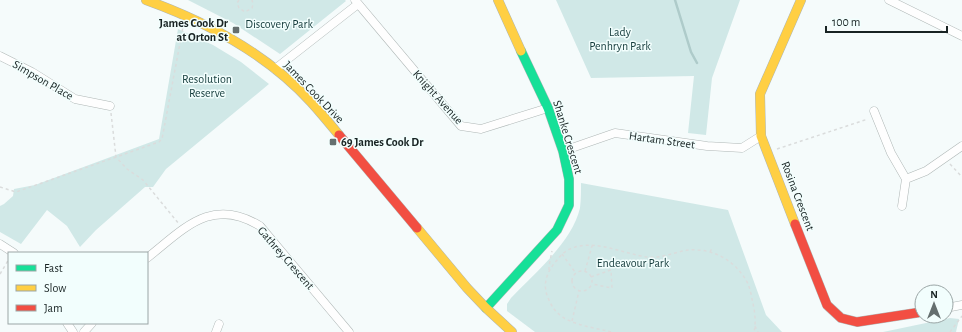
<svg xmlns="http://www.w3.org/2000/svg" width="962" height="332" viewBox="0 0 962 332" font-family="'Alegreya Sans',sans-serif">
	<rect width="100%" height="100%" fill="#f5fbfb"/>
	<path fill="#d0e8e7" d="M188,0H345L346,1L280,54L233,23Z
		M556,0H740L712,78L706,135L688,133L694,76L591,78Z
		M178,29L213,45L241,62L269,84L166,169L153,187H145L96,230L80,247L67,226L47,210L21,244L0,232V206L4,204L13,196L14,189L35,185L159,139Z
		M581,183L728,210L766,315L782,332H535L507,311V304L511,298C535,273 572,242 580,208C581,199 581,191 581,183Z
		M950,318L959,319L956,332H883Z"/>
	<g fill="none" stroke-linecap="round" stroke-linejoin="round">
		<path stroke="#aecbca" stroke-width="2.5" d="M675,0L691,52L697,63"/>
		<g stroke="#afb7b6" stroke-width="9">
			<path id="street" d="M355,0L461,126L481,129L548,108
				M889,0L962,36
				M0,56L32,72L75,99L110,106
				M275,69L358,4
				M874,111L891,153L906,179
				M563,151L615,133L707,146L742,148L761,136
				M902,206L906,179L926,171L962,146
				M0,244L14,253
				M147,258C184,229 211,196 260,226L349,332
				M946,308L962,305
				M67,323L73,332
				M84,332L92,323
				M216,332L219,324"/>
		</g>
		<g stroke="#afb7b6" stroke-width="10">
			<path id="fast" d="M486,308L557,230L569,205V179L563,151L548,108L521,51"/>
		</g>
		<g stroke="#afb7b6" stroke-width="10">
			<path id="slow" d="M146,0C207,22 267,54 311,102C321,113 330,124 339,135
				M498,0L521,51
				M795,224L761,136L760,94L801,0
				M417,228L467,288L486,308L512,332"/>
		</g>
		<g stroke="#afb7b6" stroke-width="10">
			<path id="jam" d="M339,135L417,228
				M795,224L827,305L841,318L857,322L922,312"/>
		</g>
		<path stroke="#dadcdc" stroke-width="1.5" stroke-dasharray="3 3" stroke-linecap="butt" d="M239,0L237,3L239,8L245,12L252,8L253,4L252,0
			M111,113L116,157L127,169L143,180L179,224
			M777,149L868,119
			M950,164L962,177
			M0,187L16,192L159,142L162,139L183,27
			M710,252L712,248
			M562,254L575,272
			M549,270V266L552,251
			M572 281a10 10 0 1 1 20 0a10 10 0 1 1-20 0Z
			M585,271L592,246
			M0,274L9,259
			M591,277L611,270L612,288L592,284
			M572,321L579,291
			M755,326L758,332
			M611,332C596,328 578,326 564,318C558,314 553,309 550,302C541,286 546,272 558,259C561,255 565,251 570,249C593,238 624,254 647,257C667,259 680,248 698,250C719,251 739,265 748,284C751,291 752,300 754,308C755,316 756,324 754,332
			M950,332L962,316"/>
		<use href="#street" stroke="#fefefe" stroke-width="8"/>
		<use href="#fast" stroke="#16e098" stroke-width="9"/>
		<use href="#slow" stroke="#ffcf43" stroke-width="9"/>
		<use href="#jam" stroke="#f24e42" stroke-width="9"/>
	</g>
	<g fill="#656f6f" stroke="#f2fefd" stroke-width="1.5">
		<rect x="232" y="26" width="8" height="8" rx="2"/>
		<rect x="329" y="138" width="8" height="8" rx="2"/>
	</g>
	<g text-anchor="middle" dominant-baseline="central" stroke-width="3" stroke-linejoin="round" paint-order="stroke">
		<g font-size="12" font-weight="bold" fill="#182323" stroke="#f2fefd" text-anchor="end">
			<text x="228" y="23">James Cook Dr<tspan x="228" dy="14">at Orton St</tspan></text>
			<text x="341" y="142" text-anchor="start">69 James Cook Dr</text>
		</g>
		<g font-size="12" fill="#143b3b" stroke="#f2fefd">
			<text x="279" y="24">Discovery Park</text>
			<text x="620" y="32">Lady<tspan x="620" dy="14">Penhryn Park</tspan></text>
			<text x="207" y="79">Resolution<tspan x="207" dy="14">Reserve</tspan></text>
			<text x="633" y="263">Endeavour Park</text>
		</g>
		<g font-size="12" fill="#182323" stroke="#f2fefd">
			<text transform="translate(43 80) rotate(30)">Simpson Place</text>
			<text transform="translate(314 92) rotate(46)">James Cook Drive</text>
			<text transform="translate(438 97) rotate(48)">Knight Avenue</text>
			<text transform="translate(568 137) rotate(73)">Shanke Crescent</text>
			<text transform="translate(662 140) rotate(8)">Hartam Street</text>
			<text transform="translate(798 196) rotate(69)">Rosina Crescent</text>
			<text transform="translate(286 258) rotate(49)">Gathrey Crescent</text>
		</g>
	</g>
	<rect x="8" y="252" width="140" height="72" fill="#f2fefd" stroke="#9ba6a6"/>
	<rect x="16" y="265" width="20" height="6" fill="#16e098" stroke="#9ba6a6"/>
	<text x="44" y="272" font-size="12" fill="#182323">Fast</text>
	<rect x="16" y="285" width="20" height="6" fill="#ffcf43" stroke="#9ba6a6"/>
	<text x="44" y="292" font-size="12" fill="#182323">Slow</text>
	<rect x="16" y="305" width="20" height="6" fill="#f24e42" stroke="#9ba6a6"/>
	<text x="44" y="312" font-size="12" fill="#182323">Jam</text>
	<g transform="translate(934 304)"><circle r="19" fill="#f2fefd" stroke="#9ba6a6"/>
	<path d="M0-3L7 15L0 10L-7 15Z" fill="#656f6f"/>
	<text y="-6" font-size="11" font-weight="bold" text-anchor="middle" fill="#182323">N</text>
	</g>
	<path d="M826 26v6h121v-6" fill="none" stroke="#182323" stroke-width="2"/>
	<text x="832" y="26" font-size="12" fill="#182323" stroke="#f2fefd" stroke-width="3" paint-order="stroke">100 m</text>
</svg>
